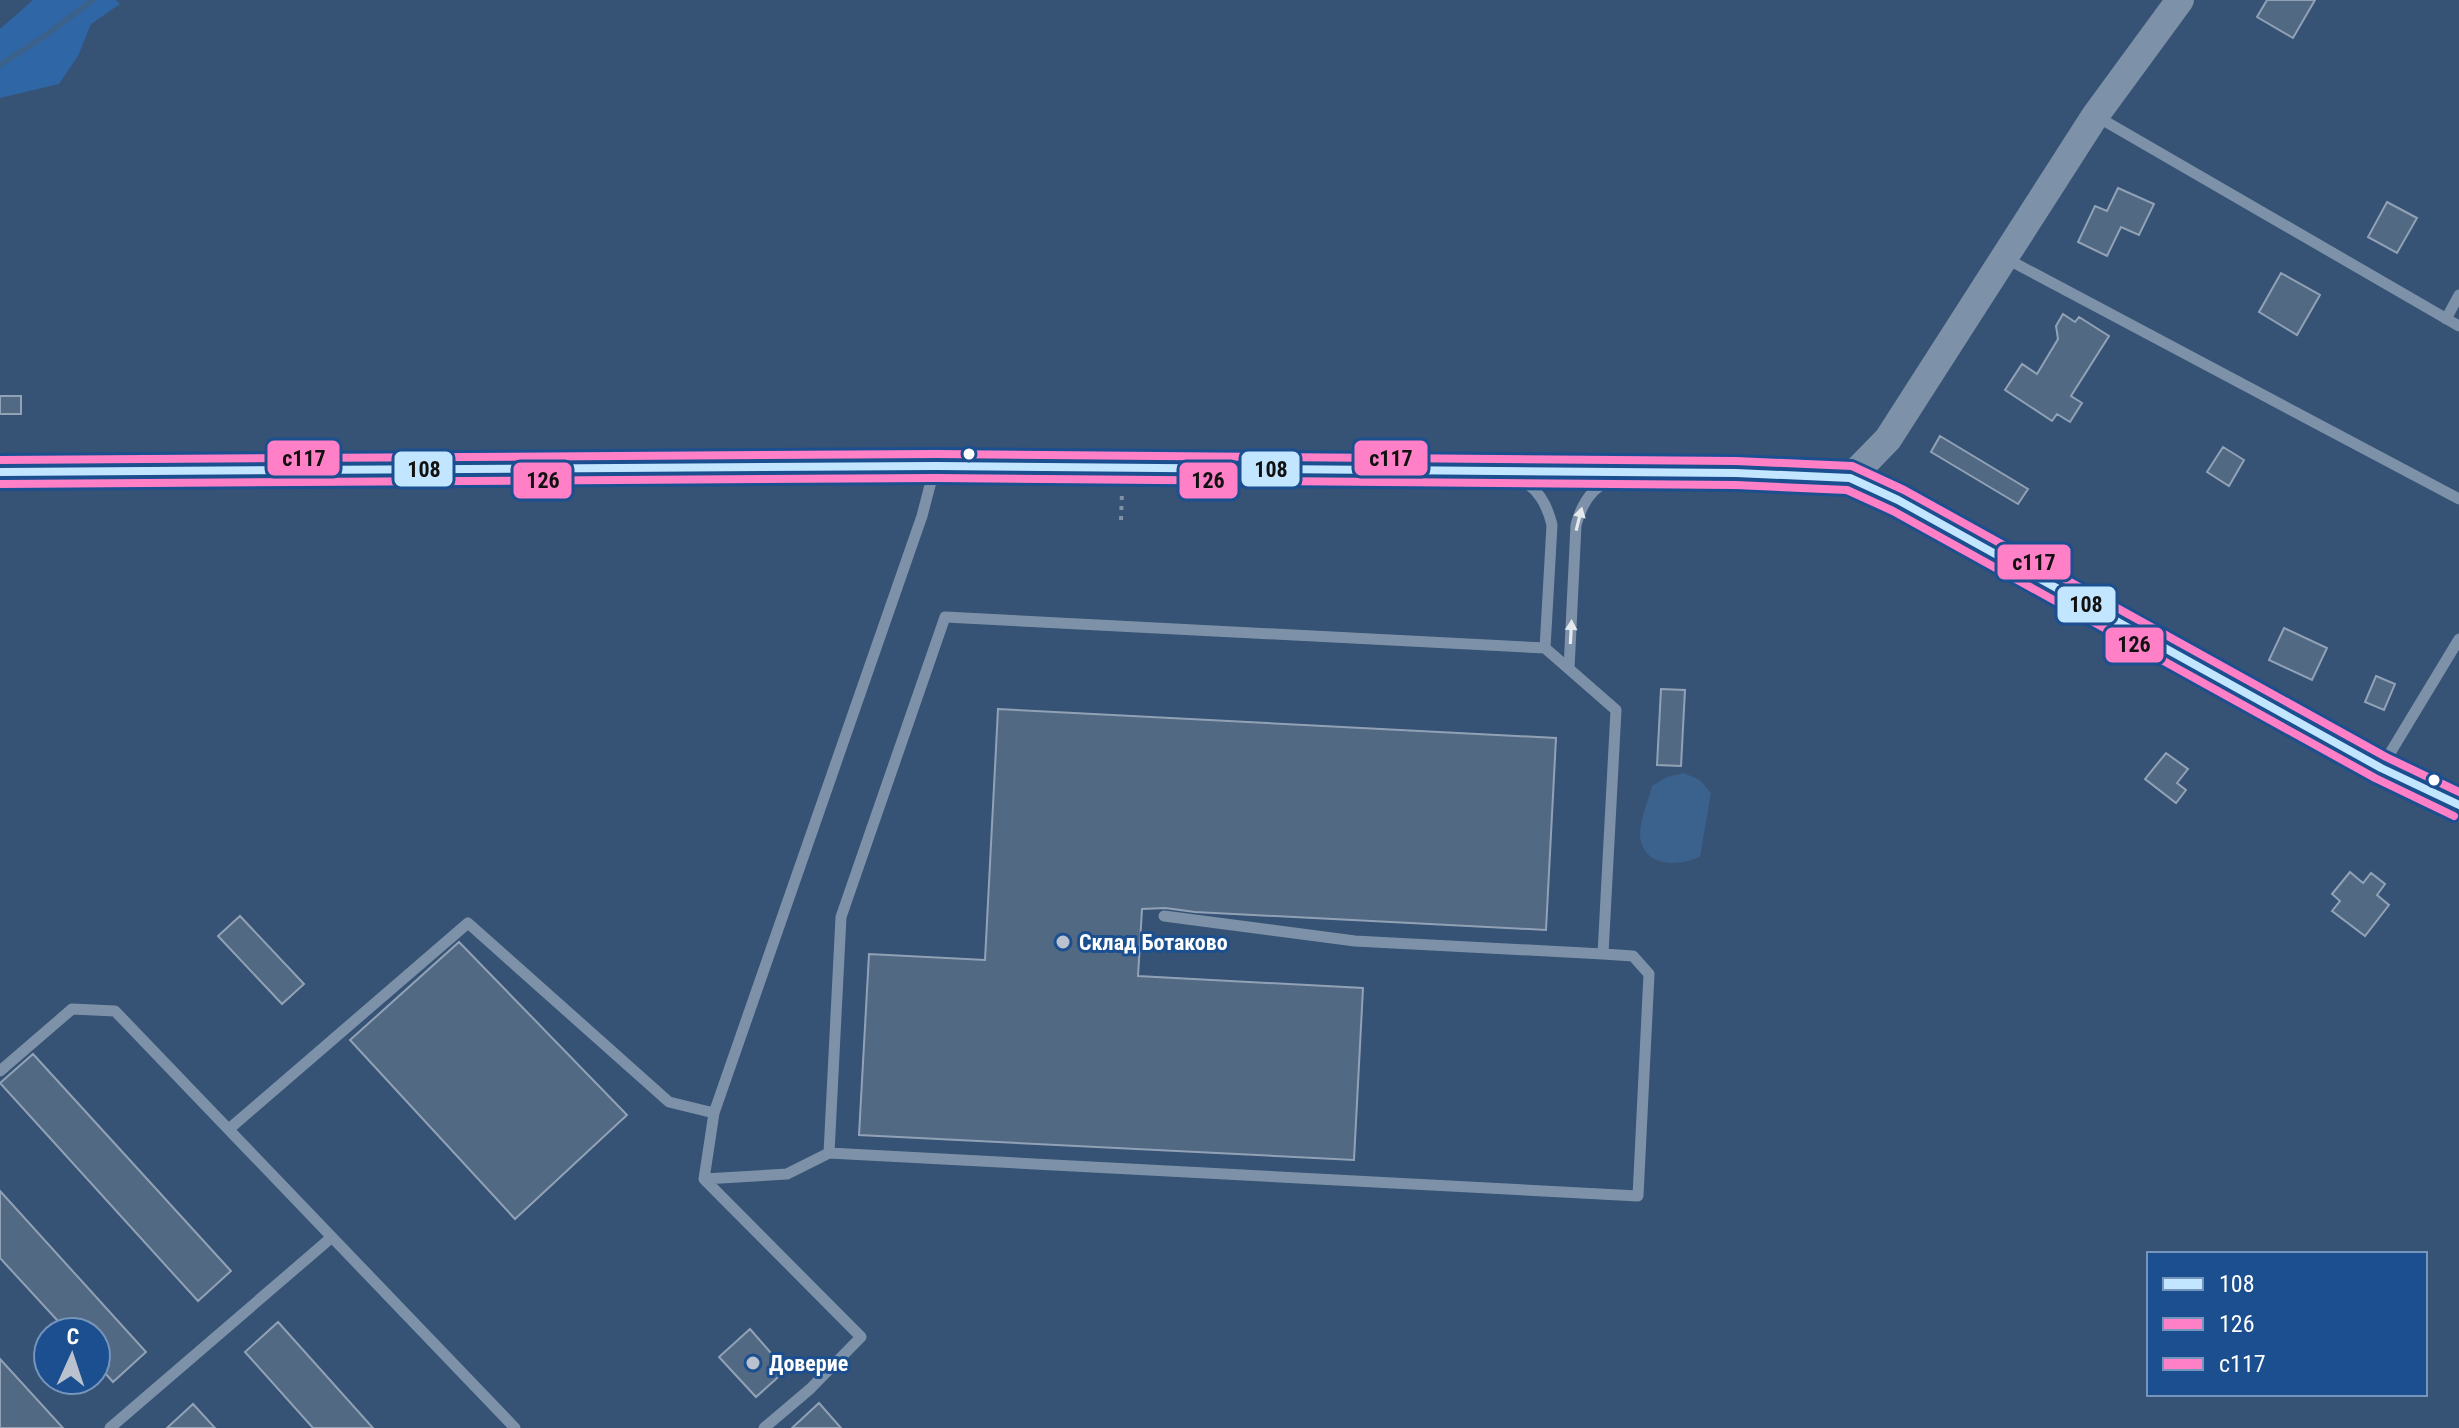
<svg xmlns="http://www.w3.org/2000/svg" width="2459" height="1428" viewBox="0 0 2459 1428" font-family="'Roboto Condensed',sans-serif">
	<rect width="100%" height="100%" fill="#365274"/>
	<path fill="#2f66a5" d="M33,0H116L120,4L91,24L78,56L59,84L0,98V29Z"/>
	<path fill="#3b618d" d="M1684,773L1700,780L1711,793L1700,857C1681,865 1649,869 1641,842C1637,826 1648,802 1652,786L1667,777Z"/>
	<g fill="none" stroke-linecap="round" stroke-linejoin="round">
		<path stroke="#3b618d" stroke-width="6" d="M0,65L46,35L93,0"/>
	</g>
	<path fill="#526984" stroke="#92a2b6" stroke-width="2" d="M2267,0H2315L2293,38L2257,17Z
		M2118,188L2154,204L2139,235L2121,227L2107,256L2078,242L2095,206L2107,211Z
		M2387,202L2417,218L2397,253L2368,237Z
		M2281,273L2320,295L2297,335L2259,312Z
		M2063,314L2075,322L2079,317L2109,336L2071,396L2082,403L2070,422L2057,414L2052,421L2005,390L2022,364L2037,374L2058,339L2056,326Z
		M0,396H21V414H0Z
		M1940,436L2028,489L2018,504L1931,452Z
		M2223,447L2244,460L2229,486L2207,472Z
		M2284,628L2327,648L2312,680L2269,660Z
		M2376,676L2395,684L2384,710L2365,702Z
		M1661,689L1685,690L1681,766L1657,765Z
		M998,709L1556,738L1546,930L1195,912L1165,908L1142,909L1138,976L1363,988L1354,1160L859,1135L869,954L985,960Z
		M2166,753L2188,769L2177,783L2186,790L2176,803L2145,779Z
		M2350,872L2363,883L2371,873L2385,884L2377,895L2389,905L2365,936L2332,911L2340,901L2332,894Z
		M240,916L304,984L282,1004L218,936Z
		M459,942L627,1115L515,1219L350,1040Z
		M33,1054L231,1271L198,1301L0,1083Z
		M0,1191L146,1352L113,1382L96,1363V1332H68L0,1258Z
		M278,1322L373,1428H313L245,1352Z
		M750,1329L786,1370L756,1397L719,1357Z
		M0,1359L63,1428H0Z
		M819,1403L841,1428H792Z
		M193,1404L215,1428H167Z"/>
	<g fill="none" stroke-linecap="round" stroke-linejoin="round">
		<path stroke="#7d92a8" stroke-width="4" stroke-dasharray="4 6" stroke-linecap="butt" d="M1121,520L1122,492"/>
		<path stroke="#7d92a8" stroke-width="11" d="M2096,116L2459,326
			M2005,258L2459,499
			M2446,319L2459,295
			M1518,478C1538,488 1547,504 1552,525L1545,648
			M1569,669L1576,525C1581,506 1591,488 1610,480
			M2381,768L2459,639
			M0,1071L72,1009L115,1011L515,1428
			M229,1129L468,923L669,1102L714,1113
			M829,1153L1638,1196L1649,974L1633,956L1603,954
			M704,1179L787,1174L829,1153L841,917L945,617L1545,648L1616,710L1603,954L1355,941L1164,916
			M110,1428L332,1237
			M764,1428L810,1389L861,1337L704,1179L714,1113L922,516L934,470"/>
		<path stroke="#7d92a8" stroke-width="28" d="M1850,478L1888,439L2095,116L2180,0"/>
		<path stroke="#798da4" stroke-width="30" d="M0,472L936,466L1736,473L1850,478L1898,500L2381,768L2459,805"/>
		<g stroke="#1b4f8f" stroke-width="14">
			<path id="bus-1" d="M0,472L936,466L1736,473L1850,478L1898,500L2381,768L2459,805"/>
		</g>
		<g stroke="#1b4f8f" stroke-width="14">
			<path id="bus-2" d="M0,484L936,478L1736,485L1847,490L1893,511L2375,778L2454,816"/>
		</g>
		<g stroke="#1b4f8f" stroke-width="14">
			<path id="bus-3" d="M0,460L936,454L1736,461L1852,466L1904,490L2386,757L2459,792"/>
		</g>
		<use href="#bus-1" stroke="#c2e6ff" stroke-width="8"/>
		<use href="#bus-2" stroke="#ff80c6" stroke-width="8"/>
		<use href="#bus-3" stroke="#ff80c6" stroke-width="8"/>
	</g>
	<defs><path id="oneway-solid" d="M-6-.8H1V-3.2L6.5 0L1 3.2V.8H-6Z" transform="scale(2)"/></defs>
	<g fill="#e5e9ee">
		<use href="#oneway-solid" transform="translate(1579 519) rotate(-76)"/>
		<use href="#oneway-solid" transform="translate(1571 632) rotate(-87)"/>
	</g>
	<g fill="#fff" stroke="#1b4f8f" stroke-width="3">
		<circle cx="969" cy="454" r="7"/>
		<circle cx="2434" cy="780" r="7"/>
	</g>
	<g fill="#b9c2ce" stroke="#1b4f8f" stroke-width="3">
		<circle cx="1063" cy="942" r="8"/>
		<circle cx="753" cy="1363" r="8"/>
	</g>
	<g text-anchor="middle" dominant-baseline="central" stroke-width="6" stroke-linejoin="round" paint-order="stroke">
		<g font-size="22" font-weight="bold" fill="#fff" stroke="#1b4f8f" text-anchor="start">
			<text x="1079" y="942">Склад Ботаково</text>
			<text x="769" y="1363">Доверие</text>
		</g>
	</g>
	<g stroke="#1b4f8f" stroke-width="3">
		<rect x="1353" y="439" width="76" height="38" rx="8" fill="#ff80c6"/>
		<rect x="266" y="439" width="75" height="38" rx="8" fill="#ff80c6"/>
		<rect x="1240" y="450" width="61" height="38" rx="8" fill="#c2e6ff"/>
		<rect x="393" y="450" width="61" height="38" rx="8" fill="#c2e6ff"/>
		<rect x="1178" y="461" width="61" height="39" rx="8" fill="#ff80c6"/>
		<rect x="512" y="461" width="61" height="39" rx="8" fill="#ff80c6"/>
		<rect x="1996" y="543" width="76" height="38" rx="8" fill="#ff80c6"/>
		<rect x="2056" y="585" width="61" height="39" rx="8" fill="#c2e6ff"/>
		<rect x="2104" y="626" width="61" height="38" rx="8" fill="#ff80c6"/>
	</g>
	<g font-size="22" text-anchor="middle" font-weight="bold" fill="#111">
		<text x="1391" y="466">с117</text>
		<text x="304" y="466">с117</text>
		<text x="1271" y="477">108</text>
		<text x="424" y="477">108</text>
		<text x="1208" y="488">126</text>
		<text x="543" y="488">126</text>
		<text x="2034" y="570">с117</text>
		<text x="2086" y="612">108</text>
		<text x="2134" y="652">126</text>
	</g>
	<rect x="2147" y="1252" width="280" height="144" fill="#1b4f8f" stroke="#7695bc" stroke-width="2"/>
	<rect x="2163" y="1278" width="40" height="12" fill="#c2e6ff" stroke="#7695bc" stroke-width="2"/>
	<text x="2219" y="1292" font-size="24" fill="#ffffff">108</text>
	<rect x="2163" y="1318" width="40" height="12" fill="#ff80c6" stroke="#7695bc" stroke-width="2"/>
	<text x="2219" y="1332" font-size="24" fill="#ffffff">126</text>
	<rect x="2163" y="1358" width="40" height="12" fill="#ff80c6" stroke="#7695bc" stroke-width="2"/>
	<text x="2219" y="1372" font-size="24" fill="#ffffff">с117</text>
	<g transform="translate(72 1356) rotate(3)"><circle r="38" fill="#1b4f8f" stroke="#7695bc" stroke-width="2"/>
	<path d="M0-6L14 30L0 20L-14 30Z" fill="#b9c2ce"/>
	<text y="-12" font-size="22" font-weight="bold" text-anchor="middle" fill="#ffffff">С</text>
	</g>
</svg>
